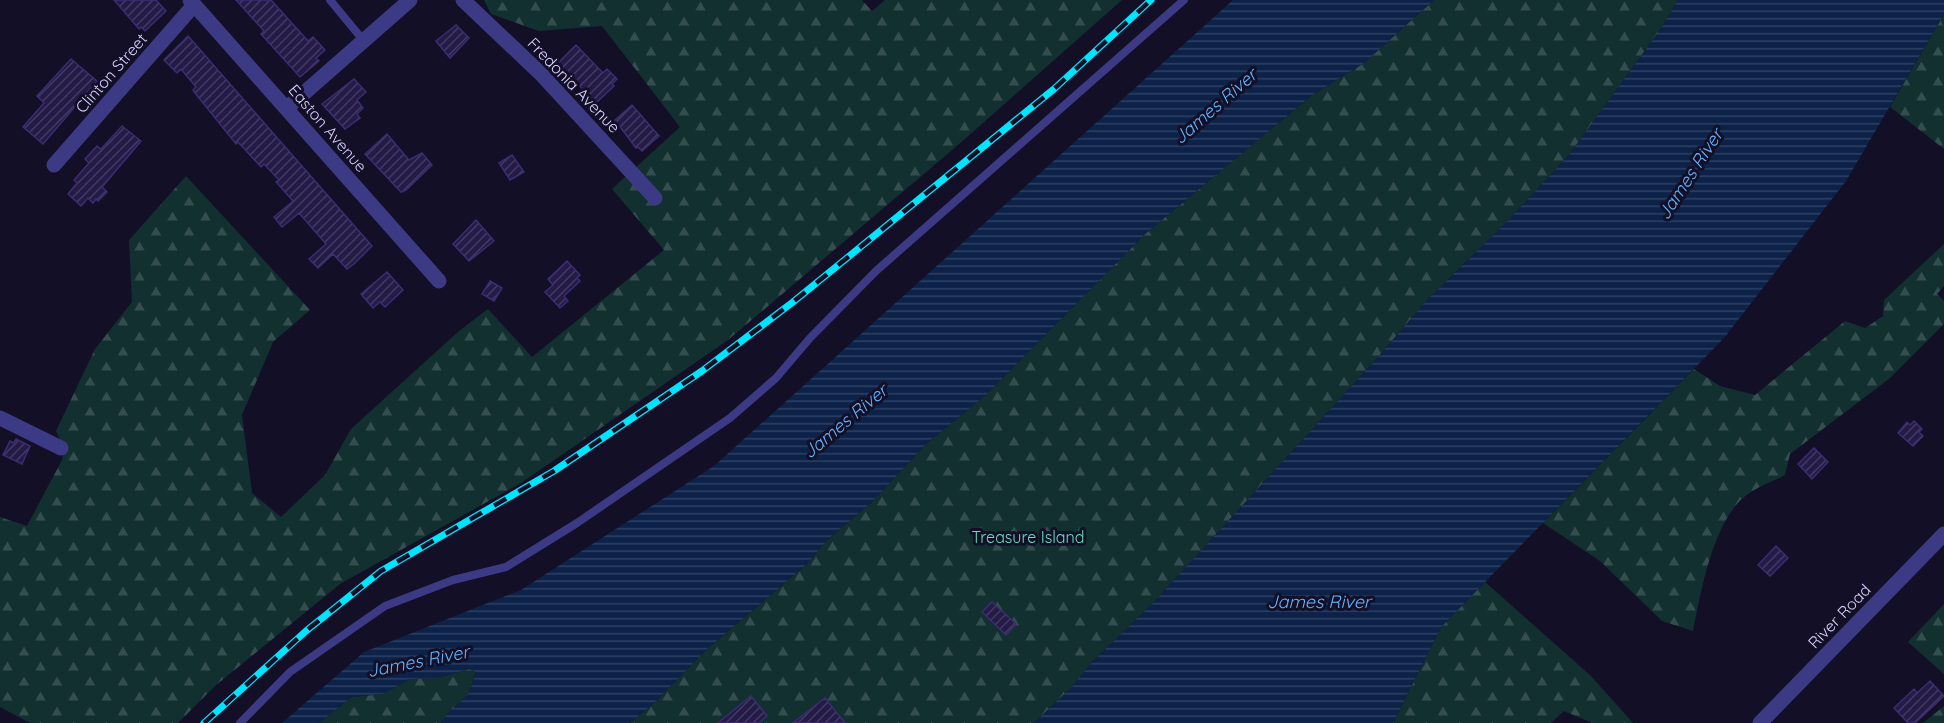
<svg xmlns="http://www.w3.org/2000/svg" width="1944" height="723" viewBox="0 0 1944 723" font-family="Quicksand,sans-serif">
	<defs>
		<pattern id="forest-firs" width="22" height="20" patternUnits="userSpaceOnUse" patternTransform="scale(1.5)"><rect width="22" height="20" fill="#12302f"/><path d="M5 1l3.5 6h-7zM16 11l3.5 6h-7z" fill="#344d4e"/></pattern>
		<pattern id="water-rules" width="6" height="5" patternUnits="userSpaceOnUse" patternTransform="scale(1.5)"><rect width="6" height="5" fill="#0c2248"/><path d="M0 2.5h6" fill="none" stroke="#2f4163"/></pattern>
		<pattern id="building-hatch" width="6" height="6" patternUnits="userSpaceOnUse" patternTransform="scale(1.5)"><rect width="6" height="6" fill="#241b47"/><path d="M-1 1l2-2M0 6l6-6M5 7l2-2" fill="none" stroke="#433b63"/></pattern>
	</defs>
	<rect width="100%" height="100%" fill="#130f26"/>
	<path fill="url(#forest-firs)" d="M484,0H862L872,11L885,0H1122L958,145L728,340L521,483L340,584L215,686L178,723H30L0,707V517L27,526L62,460L64,449L56,431L95,349L132,302L129,240L186,176L310,310L273,342L242,415L252,493L281,517L325,475L351,429L459,331L488,309L532,357L664,250L612,189L680,127L602,26L539,31L491,14Z
		M1434,0H1678L1660,30L1569,155L1505,224L1428,299L1372,364L1154,602L1092,662L1072,687L1034,723H630L654,703L706,650L807,564L826,541L872,502L927,443L986,395L1145,234L1312,95L1364,63Z
		M1944,14V149L1890,107Z
		M1944,244V286L1937,294L1944,301V324L1889,379L1790,454L1785,475C1774,481 1762,485 1751,492C1714,514 1701,591 1693,631L1662,621L1600,561L1543,523L1694,369L1720,386L1755,395L1845,321L1865,328L1883,316L1884,300Z
		M1485,582L1591,676L1633,723H1592L1564,711L1551,723H1393L1441,627Z
		M1944,604V674L1908,642Z
		M469,669L476,671L468,695L449,712L441,723H319L352,697L383,694L410,679L438,678Z
		M1944,706V723H1923Z"/>
	<path fill="url(#water-rules)" d="M1233,0H1434L1364,63L1312,95L1145,234L986,395L927,443L872,502L826,541L807,564L706,650L654,703L630,723H441L449,712L468,695L476,672L469,669L438,678L410,679L383,694L352,697L319,723H282L364,652L521,590L714,466Z
		M1678,0H1944V14L1846,181L1724,338L1441,627L1393,723H1034L1072,687L1092,662L1154,602L1372,364L1428,299L1505,224L1569,155L1660,30Z"/>
	<path fill="url(#building-hatch)" stroke="#3b2d73" stroke-width="1.5" d="M114,0H156L166,11L145,31L141,27L139,29Z
		M236,0H271L308,41L313,37L325,50L316,58L319,61L300,77L261,34L264,31Z
		M456,25L469,38L450,58L436,41Z
		M188,36L372,246L354,264L347,269L333,254L318,268L309,259L326,244L299,213L282,227L274,217L293,201L276,182L279,180L264,164L261,167L238,142L236,144L195,93L193,90L196,87L181,69L177,73L164,60Z
		M576,45L603,73L607,69L617,79L612,84L614,86L596,103L558,63Z
		M71,59L97,81L43,144L23,127L44,103L37,96Z
		M354,79L366,92L357,100L363,108L357,114L360,118L345,129L322,104Z
		M632,105L659,136L642,151L638,147L636,148L615,120Z
		M122,126L141,141L102,187L107,192L98,201L96,199L93,203L88,198L81,206L68,194L77,183L74,180L89,163L85,159L97,146L101,149Z
		M387,134L409,160L422,153L432,165L406,190L401,192L365,154Z
		M512,155L524,172L510,180L499,163Z
		M476,220L494,241L469,261L453,244Z
		M567,261L580,275L577,278L580,281L564,296L568,301L560,308L545,292L553,285L548,279Z
		M387,272L403,290L385,307L380,302L373,308L361,294Z
		M490,281L502,288L494,301L482,294Z
		M1914,421L1922,429L1919,432L1923,436L1913,446L1898,433L1907,422L1910,425Z
		M16,439L30,446L22,464L3,455L10,441L14,443Z
		M1814,448L1828,462L1812,479L1798,464Z
		M1776,546L1788,558L1770,576L1758,565Z
		M992,602L1016,624L1006,635L982,612Z
		M1930,681L1944,696L1915,723H1908L1894,708L1914,689L1917,693Z
		M751,696L767,716L759,723H718Z
		M825,698L845,723H793Z"/>
	<g fill="none" stroke-linecap="round" stroke-linejoin="round">
		<path stroke="#3d3a85" stroke-width="8" d="M330,0L363,40
			M240,723L290,672L385,606L453,580L506,567L577,523L730,418L776,378L810,338L876,271L1184,0"/>
		<path stroke="#3d3a85" stroke-width="15" d="M190,0L439,281
			M463,0L541,74L655,198
			M287,108L410,0
			M54,165L194,5
			M0,418L61,448"/>
		<path stroke="#3d3a85" stroke-width="15" d="M1760,723L1944,534"/>
		<g stroke="#00e5ff" stroke-width="7">
			<path id="rail" d="M204,723L306,631L381,571L554,471L702,371L793,302L1054,89L1151,0"/>
		</g>
		<use href="#rail" stroke="#130f26" stroke-width="4.5" stroke-dasharray="14" stroke-linecap="butt"/>
	</g>
	<g text-anchor="middle" dominant-baseline="central" stroke-width="6" stroke-linejoin="round" paint-order="stroke">
		<g font-size="16" fill="#d9d4ff" stroke="#130f26">
			<text transform="translate(111 73) rotate(-49)">Clinton Street</text>
			<text transform="translate(574 85) rotate(46)">Fredonia Avenue</text>
			<text transform="translate(328 128) rotate(49)">Easton Avenue</text>
			<text transform="translate(1839 616) rotate(-46)">River Road</text>
		</g>
		<g font-size="16" fill="#5fe0c0" stroke="#130f26">
			<text x="1028" y="537">Treasure Island</text>
		</g>
		<g font-size="18" font-style="italic" fill="#62b6ff" stroke="#130f26">
			<text transform="translate(1215 106) rotate(-41)">James River</text>
			<text transform="translate(1690 174) rotate(-57)">James River</text>
			<text transform="translate(845 421) rotate(-40)">James River</text>
			<text x="1319" y="601">James River</text>
			<text transform="translate(418 661) rotate(-11)">James River</text>
		</g>
	</g>
</svg>
